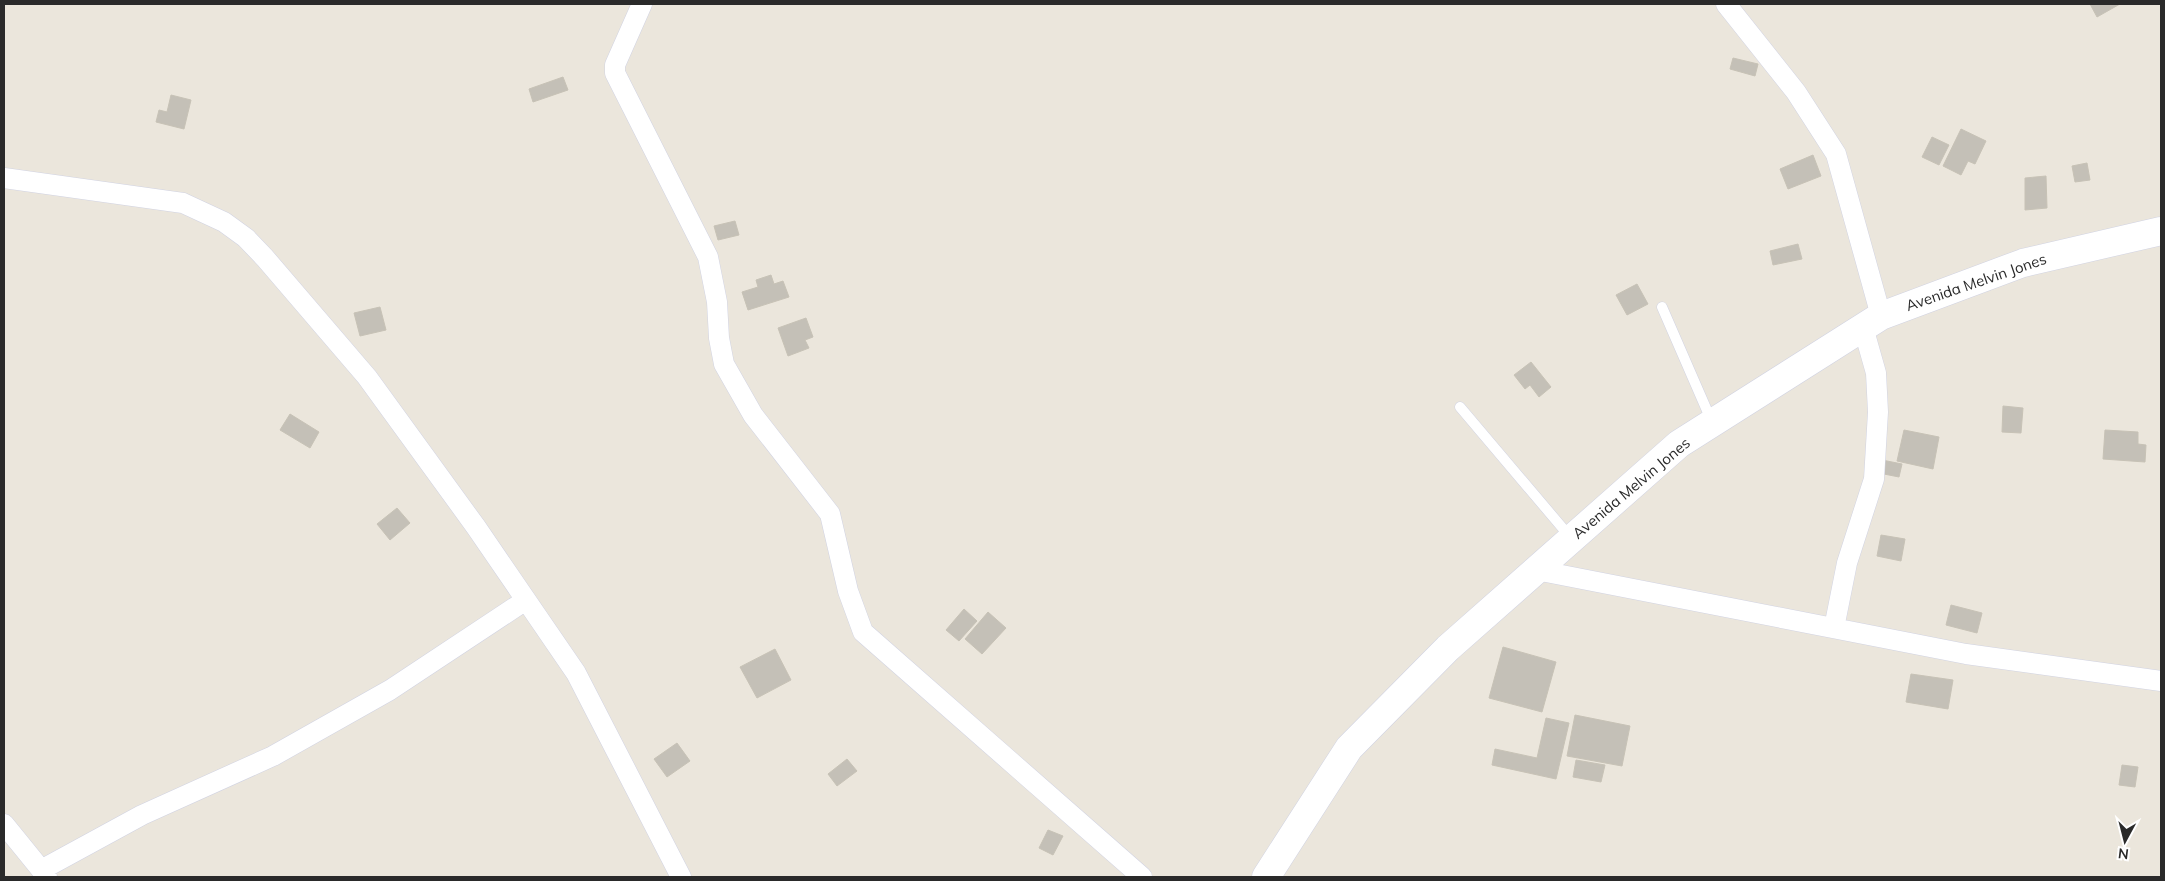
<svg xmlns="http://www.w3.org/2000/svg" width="2165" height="881" viewBox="0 0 2165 881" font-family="Mulish,sans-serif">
	<rect width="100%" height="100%" fill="#ebe6dc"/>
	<path fill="#c4c0b7" stroke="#c7c2b6" d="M2090,4H2120L2097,17Z
		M1733,58L1758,64L1755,76L1730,69Z
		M563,77L568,90L533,102L529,89Z
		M171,95L191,100L184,129L156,122L159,110L167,112Z
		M1961,129L1986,141L1975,164L1968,161L1961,175L1943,166Z
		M1932,137L1949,145L1939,165L1922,157Z
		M1813,155L1821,176L1788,189L1780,169Z
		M2087,163L2090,180L2075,182L2072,166Z
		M2046,176L2047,208L2025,210V178Z
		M735,221L739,235L718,240L714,226Z
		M1798,244L1802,259L1773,265L1770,251Z
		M771,275L774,284L783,281L789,297L748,310L742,292L758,287L756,280Z
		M1637,284L1648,304L1627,315L1616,295Z
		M380,307L386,330L360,336L354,313Z
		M806,318L813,337L805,340L809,348L788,356L778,328Z
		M1531,362L1551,387L1539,397L1530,385L1525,389L1514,375Z
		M2003,406L2023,408L2021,433L2002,432Z
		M290,414L319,432L310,448L280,430Z
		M1904,430L1939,437L1933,469L1897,461Z
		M2105,430L2138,432V444L2146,445L2145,462L2103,459Z
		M1882,460L1902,464L1899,477L1879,473Z
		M397,508L410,523L390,540L377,524Z
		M1881,535L1905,539L1901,561L1877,556Z
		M1951,605L1982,613L1977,633L1946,625Z
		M964,609L977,621L959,641L946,630Z
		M988,612L1006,628L982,654L965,639Z
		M1503,647L1556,662L1542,712L1489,698Z
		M775,649L791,680L757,698L740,667Z
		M1911,674L1953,680L1948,709L1906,702Z
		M1575,715L1630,726L1622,766L1567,756Z
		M1546,718L1569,723L1556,779L1492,765L1495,749L1537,758Z
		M677,743L690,761L667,777L654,759Z
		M847,759L857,771L837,786L828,774Z
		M1576,760L1605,765L1601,782L1573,777Z
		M2122,765L2138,767L2135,787L2119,785Z
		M1048,830L1063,836L1053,855L1039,848Z"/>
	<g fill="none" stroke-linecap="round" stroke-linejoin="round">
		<g stroke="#d1d3e2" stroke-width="11">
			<path id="lane" d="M1662,307L1712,422
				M1460,407L1571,538"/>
		</g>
		<g stroke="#d1d3e2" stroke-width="21">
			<path id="street" d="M642,4L615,65V73L708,257L717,302L719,338L724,364L753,415L830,514L848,591L863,632L1142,877
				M1726,4L1796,92L1836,154L1881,316
				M4,178L183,203L224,222L246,238L265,258L367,377L476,527L576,673L681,877
				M1536,570L1966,654L2161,681
				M1834,628L1847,563L1874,479L1878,412L1876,373L1863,327
				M4,824L47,877
				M41,870L142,815L273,756L390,690L526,600"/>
		</g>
		<g stroke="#d1d3e2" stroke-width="29">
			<path id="secondary" d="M1266,877L1349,748L1448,648L1679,444L1881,316L2023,263L2161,231"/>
		</g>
		<use href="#lane" stroke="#fff" stroke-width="10"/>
		<use href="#street" stroke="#fff" stroke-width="20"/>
		<use href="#secondary" stroke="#fff" stroke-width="28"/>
	</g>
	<g text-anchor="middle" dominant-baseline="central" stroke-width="4" stroke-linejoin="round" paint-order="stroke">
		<g font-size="15" fill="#2a2a2a" stroke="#fff">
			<text transform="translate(1976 282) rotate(-19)">Avenida Melvin Jones</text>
			<text transform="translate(1631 488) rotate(-40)">Avenida Melvin Jones</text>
		</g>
	</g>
	<rect width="2165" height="881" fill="none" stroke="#2a2a2a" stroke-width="10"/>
	<g transform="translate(2125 841) rotate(187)" stroke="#ffffff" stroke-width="4" paint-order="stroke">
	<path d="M0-4L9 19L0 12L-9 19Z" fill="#2a2a2a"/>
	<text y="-8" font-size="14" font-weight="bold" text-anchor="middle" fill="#2a2a2a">N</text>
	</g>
</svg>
